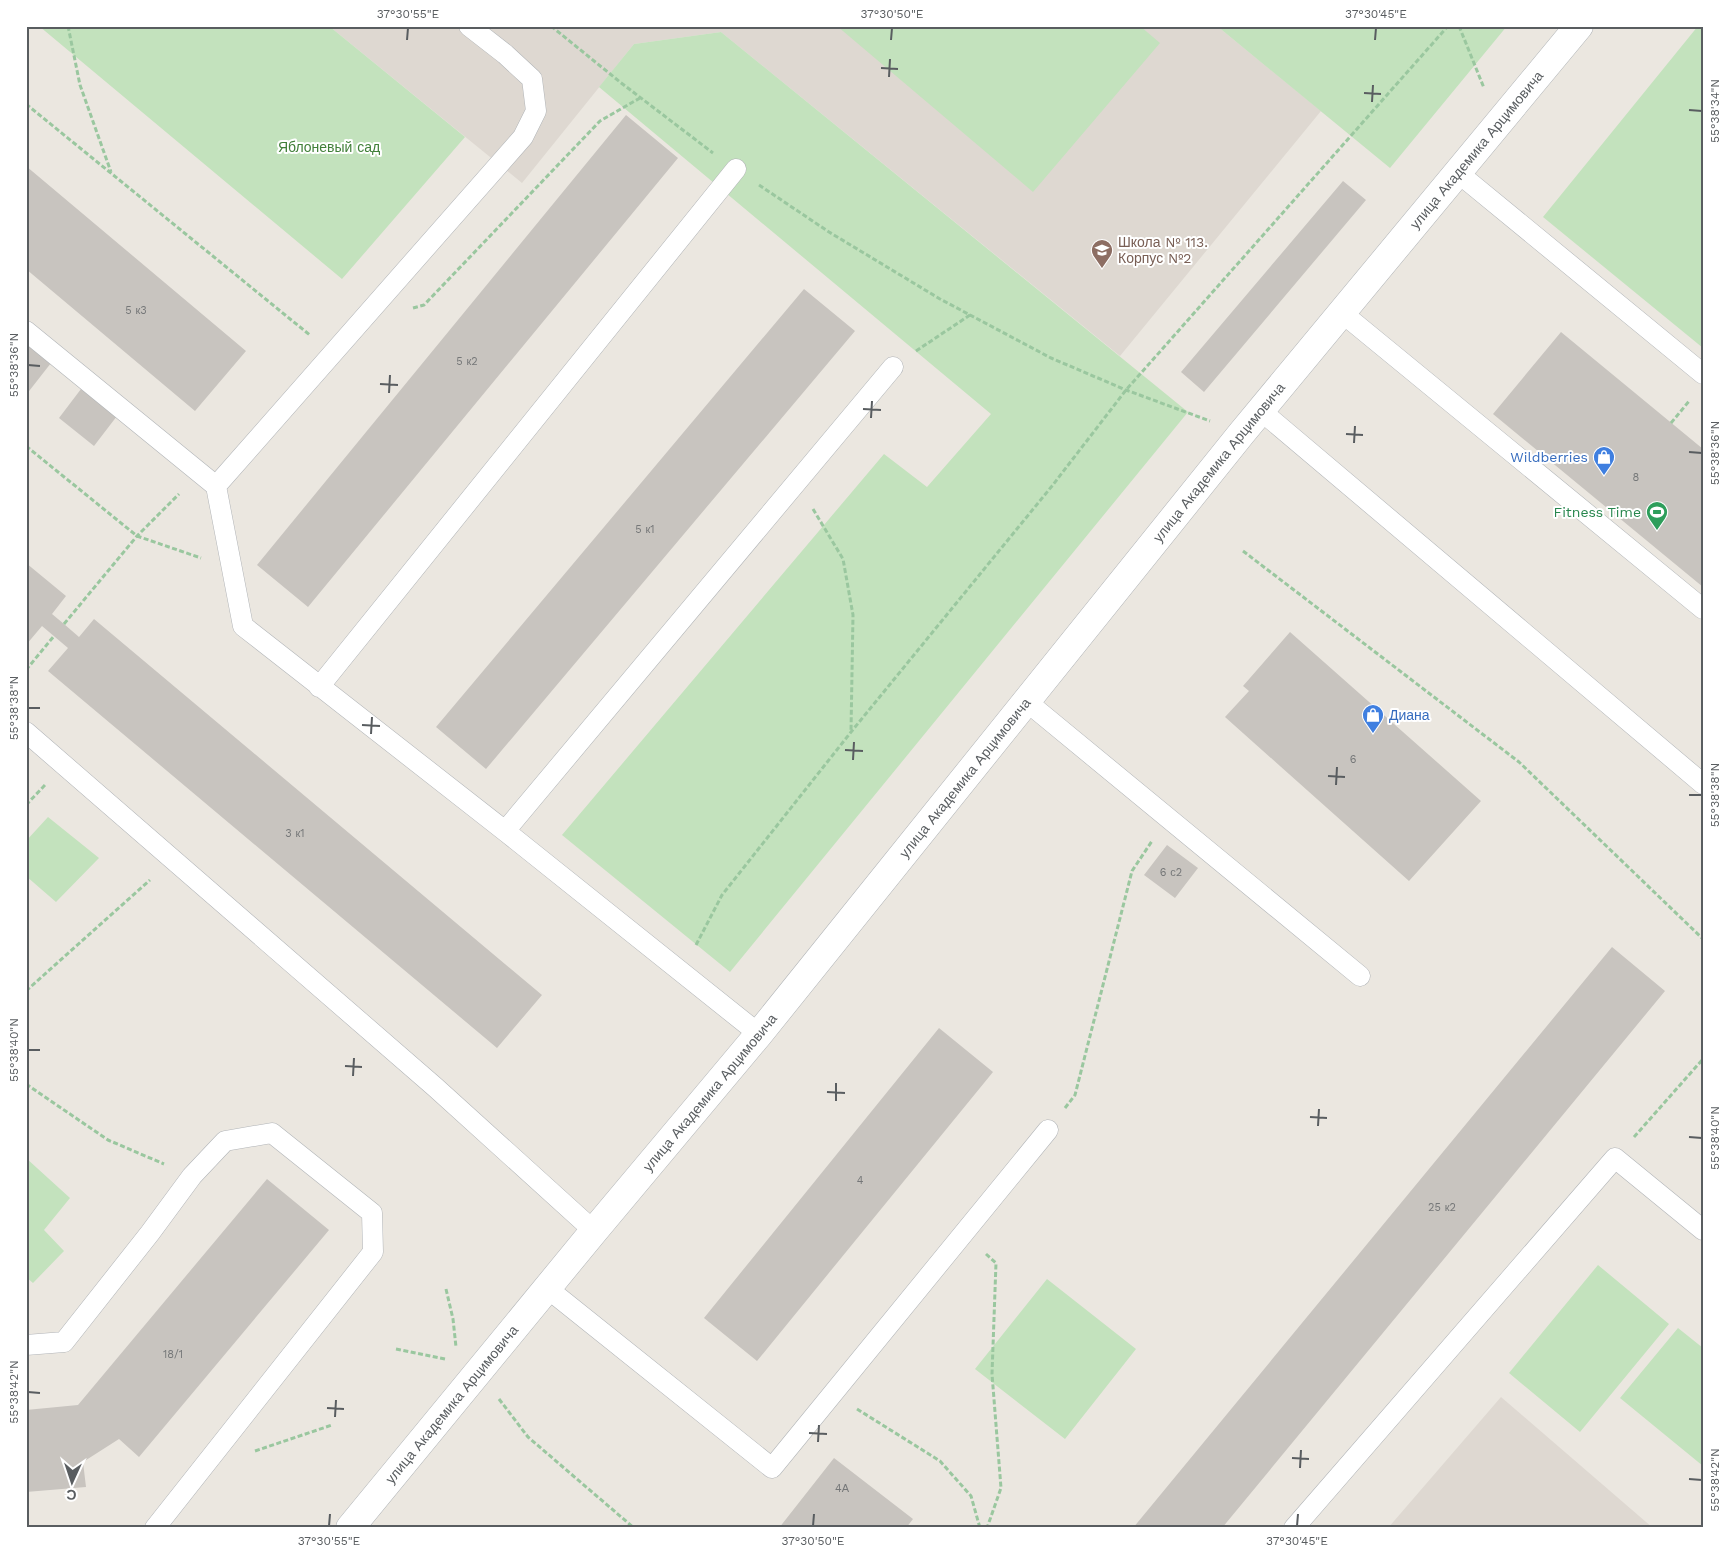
<svg xmlns="http://www.w3.org/2000/svg" width="1729" height="1554" viewBox="0 0 1729 1554" font-family="'Work Sans',sans-serif">
	<rect width="100%" height="100%" fill="#ebe7e0"/>
	<path fill="#ded8d1" d="M329,26H1217L1321,111L1120,356L721,32L634,44L522,183Z
		M1501,1397L1653,1528H1388Z"/>
	<path fill="#c3e2bd" d="M39,26H329L465,137L342,279Z
		M837,26H1140L1160,43L1033,192Z
		M1217,26H1507L1390,168Z
		M1698,26H1703V348L1543,217Z
		M721,32L1188,412L730,972L562,835L884,454L927,487L991,414L599,87L634,44Z
		M48,817L99,858L56,902L26,876V841Z
		M26,1158L70,1198L44,1230L64,1251L33,1283L26,1277Z
		M1598,1265L1669,1324L1580,1432L1509,1373Z
		M1047,1279L1136,1349L1065,1439L975,1369Z
		M1678,1328L1703,1348V1466L1620,1398Z"/>
	<path fill="#c8c4bf" d="M626,115L678,158L308,607L257,565Z
		M26,166L246,351L195,411L26,269Z
		M1343,181L1366,200L1204,392L1181,372Z
		M804,289L855,331L486,769L436,727Z
		M1561,332L1703,449V587L1493,414Z
		M26,344L51,363L26,395Z
		M81,389L117,416L94,446L59,418Z
		M26,563L66,596L52,614L64,624L79,637L94,619L542,995L497,1048L48,671L68,648L42,626L26,645Z
		M1290,632L1481,801L1409,881L1225,717L1249,691L1243,686Z
		M1167,845L1198,868L1175,898L1144,875Z
		M1612,947L1665,991L1222,1528H1133Z
		M939,1028L993,1072L757,1361L704,1318Z
		M267,1179L329,1230L139,1457L119,1439L83,1462L86,1487L26,1492V1410L78,1405Z
		M834,1458L913,1519L906,1528H779Z"/>
	<g fill="none" stroke-linecap="round" stroke-linejoin="round">
		<g stroke="#b1b4b7" stroke-width="21">
			<path id="service" d="M1457,172L1703,374
				M1341,312L1703,609
				M26,331L216,486L243,626L505,831L759,1034
				M1260,410L1703,784
				M216,486L523,137L536,111L532,79L505,54L469,26
				M319,687L736,169
				M1026,701L1360,976
				M26,732L435,1087L594,1231
				M505,831L893,367
				M547,1288L772,1468L1048,1130
				M26,1345L64,1342L150,1233L192,1176L225,1141L272,1133L372,1213L373,1252L155,1528
				M1294,1528L1615,1158L1703,1230"/>
		</g>
		<g stroke="#b1b4b7" stroke-width="29">
			<g id="minor">
				<path id="s1" d="M350,1528L594,1231L759,1034L1241,434L1579,26"/>
			</g>
		</g>
		<path stroke="#9ac79f" stroke-width="3" stroke-dasharray="5 2.5" stroke-linecap="butt" d="M68,26L80,85L111,172
			M551,26L620,82L713,153
			M1459,26L1484,88
			M26,104L311,336
			M759,185L829,232L940,299L1051,358L1126,390L1210,421
			M413,308L424,305L600,121L640,98
			M916,351L970,315
			M1671,423L1690,400
			M26,446L137,536L201,558
			M813,509L843,559L853,615L851,731
			M1243,551L1519,762L1703,939
			M64,624L137,536L179,494
			M26,670L54,636
			M26,805L45,785
			M696,945L722,895L851,732L1052,486L1126,390L1448,26
			M26,991L150,880
			M26,1084L108,1140L164,1164
			M1065,1108L1075,1095L1132,871L1152,841
			M1634,1137L1703,1059
			M986,1254L996,1263L992,1374L1001,1488L987,1528
			M446,1289L453,1319L456,1347
			M396,1349L445,1359
			M499,1399L528,1437L634,1528
			M857,1409L940,1461L971,1496L980,1528
			M255,1451L332,1425"/>
		<use href="#service" stroke="#fff" stroke-width="20"/>
		<use href="#minor" stroke="#fff" stroke-width="28"/>
	</g>
	<path fill="none" stroke="#595d60" stroke-width="2" d="M407,40L408,28M891,40L892,28M1375,40L1376,28M881,68L898,69M889,77L890,59M1364,93L1381,94M1372,102L1373,85M1689,110L1702,111M28,365L40,366M380,384L398,385M389,393L390,375M863,409L881,410M871,418L872,401M1346,434L1363,435M1354,443L1355,426M1689,452L1702,453M28,708H40M362,725L380,726M371,734L372,717M845,750L863,751M853,760L854,742M1328,776L1345,777M1336,785L1337,767M1689,795H1702M28,1050H40M345,1066L362,1067M353,1076L354,1058M827,1092L845,1093M836,1101V1083M1310,1117L1327,1118M1318,1126L1319,1109M1689,1137L1702,1138M28,1392L40,1393M327,1408L344,1409M335,1417L336,1400M809,1433L827,1434M818,1442L819,1425M1292,1458L1309,1459M1300,1468L1301,1450M1689,1479L1702,1480M329,1526L330,1514M813,1526L814,1514M1297,1526L1298,1514"/>
	<defs>
		<g id="school-pin" transform="scale(1.125)"><path d="M0 17L-7.5 6A9.5 9.5 0 1 1 7.5 6Z" fill="#8d6e63" stroke="#fff"/><path d="M0-5L7-2L0 1L-7-2ZM-4 1L0 2.5L4 1V4Q0 6-4 4Z" fill="#fff"/></g>
		<g id="shop-pin" transform="scale(1.125)"><path d="M0 17L-7.5 6A9.5 9.5 0 1 1 7.5 6Z" fill="#3f7fe0" stroke="#fff"/><path d="M-5-2.5h2.3a2.7 3.5 0 0 1 5.4 0H5L5.5 6h-11ZM-1.5-2.5h3a1.5 2.3 0 0 0-3 0Z" fill="#fff"/></g>
		<g id="stadium-pin" transform="scale(1.125)"><path d="M0 17L-7.5 6A9.5 9.5 0 1 1 7.5 6Z" fill="#2e9e5b" stroke="#fff"/><path d="M0-5a6.5 5 0 1 0 0 10a6.5 5 0 1 0 0-10ZM-3.5-1.8h7v3.6h-7Z" fill="#fff"/></g>
	</defs>
	<g fill-rule="evenodd">
		<use href="#school-pin" x="1102" y="250"/>
		<use href="#shop-pin" x="1604" y="457"/>
		<use href="#stadium-pin" x="1657" y="512"/>
		<use href="#shop-pin" x="1373" y="715"/>
	</g>
	<g text-anchor="middle" dominant-baseline="central" stroke-width="4" stroke-linejoin="round" paint-order="stroke">
		<g font-size="11" fill="#757778">
			<text x="136" y="310">5 к3</text>
			<text x="467" y="361">5 к2</text>
			<text x="1636" y="477">8</text>
			<text x="645" y="529">5 к1</text>
			<text x="1353" y="759">6</text>
			<text x="295" y="833">3 к1</text>
			<text x="1171" y="872">6 с2</text>
			<text x="860" y="1180">4</text>
			<text x="1442" y="1207">25 к2</text>
			<text x="173" y="1354">18/1</text>
			<text x="842" y="1488">4А</text>
		</g>
		<g font-size="14" fill="#407f38" stroke="#fff">
			<text x="329" y="147">Яблоневый сад</text>
		</g>
		<g font-size="14" fill="#595d60" stroke="#fff">
			<text stroke="none"><textPath href="#s1" startOffset="1780">улица Академика Арцимовича</textPath></text>
			<text stroke="none"><textPath href="#s1" startOffset="1375">улица Академика Арцимовича</textPath></text>
			<text stroke="none"><textPath href="#s1" startOffset="970">улица Академика Арцимовича</textPath></text>
			<text stroke="none"><textPath href="#s1" startOffset="565">улица Академика Арцимовича</textPath></text>
			<text stroke="none"><textPath href="#s1" startOffset="160">улица Академика Арцимовича</textPath></text>
		</g>
		<g font-size="14" fill="#785e54" stroke="#fff" text-anchor="start">
			<text x="1118" y="242">Школа № 113.<tspan x="1118" dy="16">Корпус №2</tspan></text>
		</g>
		<g font-size="14" fill="#366cbe" stroke="#fff" text-anchor="end">
			<text x="1588" y="457">Wildberries</text>
			<text x="1389" y="715" text-anchor="start">Диана</text>
		</g>
		<g font-size="14" fill="#27864d" stroke="#fff" text-anchor="end">
			<text x="1641" y="512">Fitness Time</text>
		</g>
	</g>
	<rect width="1729" height="1554" fill="none" stroke="#ffffff" stroke-width="55"/>
	<g transform="translate(72 1482) rotate(183)" stroke="#ffffff" stroke-width="4" paint-order="stroke">
	<path d="M0-4L9 19L0 12L-9 19Z" fill="#595d60"/>
	<text y="-8" font-size="14" font-weight="bold" text-anchor="middle" fill="#595d60">С</text>
	</g>
	<rect x="28" y="28" width="1674" height="1498" fill="none" stroke="#595d60" stroke-width="2"/>
	<g font-size="12" text-anchor="middle" fill="#595d60">
		<text x="408" y="18">37°30'55"E</text>
		<text x="892" y="18">37°30'50"E</text>
		<text x="1376" y="18">37°30'45"E</text>
		<text transform="translate(1715 111) rotate(-90)" y="4">55°38'34"N</text>
		<text transform="translate(14 365) rotate(-90)" y="4">55°38'36"N</text>
		<text transform="translate(1715 453) rotate(-90)" y="4">55°38'36"N</text>
		<text transform="translate(14 708) rotate(-90)" y="4">55°38'38"N</text>
		<text transform="translate(1715 795) rotate(-90)" y="4">55°38'38"N</text>
		<text transform="translate(14 1050) rotate(-90)" y="4">55°38'40"N</text>
		<text transform="translate(1715 1138) rotate(-90)" y="4">55°38'40"N</text>
		<text transform="translate(14 1392) rotate(-90)" y="4">55°38'42"N</text>
		<text transform="translate(1715 1480) rotate(-90)" y="4">55°38'42"N</text>
		<text x="329" y="1545">37°30'55"E</text>
		<text x="813" y="1545">37°30'50"E</text>
		<text x="1297" y="1545">37°30'45"E</text>
	</g>
</svg>
